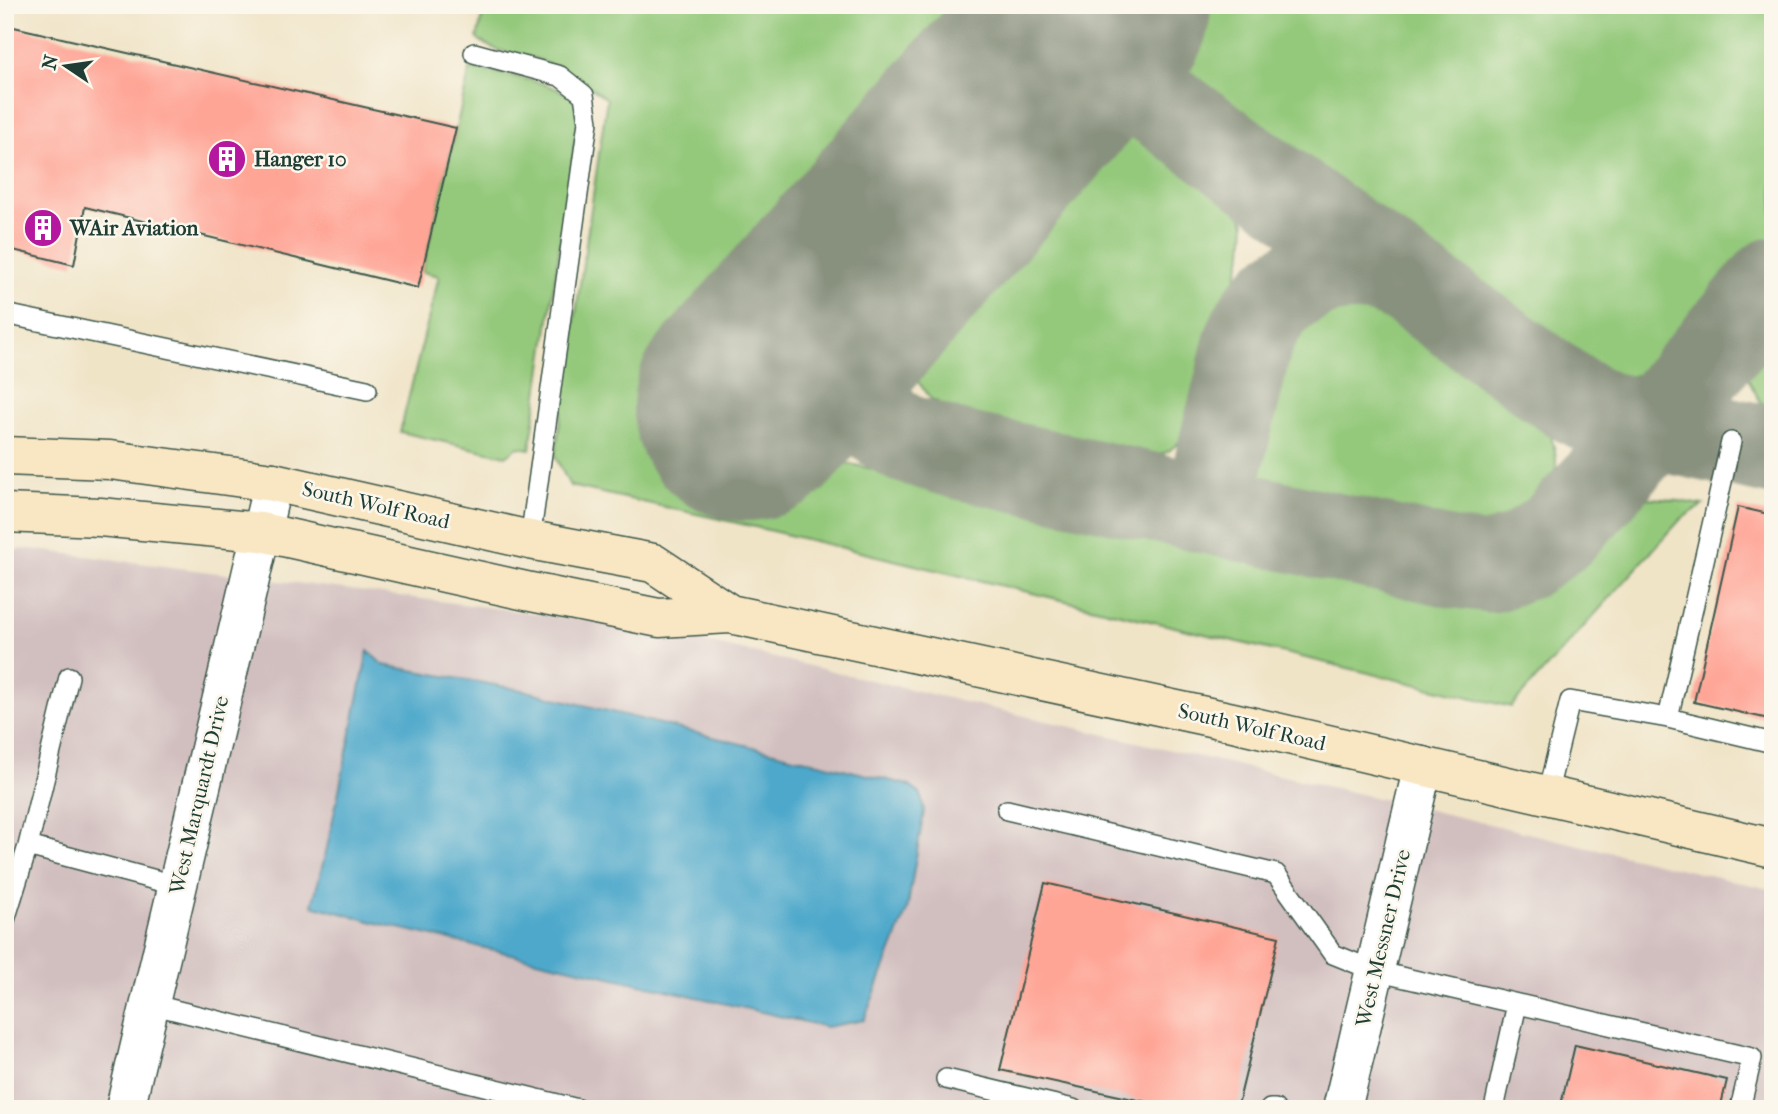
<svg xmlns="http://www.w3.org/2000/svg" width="1778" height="1114" viewBox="0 0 1778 1114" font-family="'IM FELL French Canon',serif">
	<rect width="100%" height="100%" fill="#fbf7ec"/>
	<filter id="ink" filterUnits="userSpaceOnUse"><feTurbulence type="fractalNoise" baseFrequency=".0143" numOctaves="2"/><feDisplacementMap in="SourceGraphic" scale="14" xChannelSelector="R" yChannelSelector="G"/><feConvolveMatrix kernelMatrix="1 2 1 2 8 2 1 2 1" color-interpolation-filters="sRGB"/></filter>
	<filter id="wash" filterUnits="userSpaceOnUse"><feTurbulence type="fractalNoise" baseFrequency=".00686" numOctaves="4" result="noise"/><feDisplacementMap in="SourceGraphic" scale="28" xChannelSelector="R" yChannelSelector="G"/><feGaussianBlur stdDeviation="1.57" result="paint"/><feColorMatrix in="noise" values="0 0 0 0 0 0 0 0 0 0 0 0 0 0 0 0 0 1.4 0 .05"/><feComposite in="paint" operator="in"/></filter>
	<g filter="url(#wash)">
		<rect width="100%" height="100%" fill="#f0e4c7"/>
		<path fill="#d1bfbf" d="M30,549L642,627L1773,890V1109H5V550Z"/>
		<path fill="#94c97b" stroke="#5a8358" stroke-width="2" d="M485,5H973C989,16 986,34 983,51L704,375L788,450L1451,599C1464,600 1476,601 1489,601C1539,599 1572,563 1602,528C1610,519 1621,503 1634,500C1655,495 1682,502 1703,505L1681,519L1511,707L755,527L570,486L555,456L607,99C585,83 564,70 539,60C518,52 493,54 477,38Z
			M1179,5H1773V240L1674,356L1644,374L1608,380L1576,372L1197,97L1179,74L1172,39Z
			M470,69C493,71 550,82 568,95C573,98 576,104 580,108L530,449L518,447L506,456L400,432L439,276L422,272Z
			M1084,109L1124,115L1164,138L1226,184L1245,223L1243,252L1196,427L1169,451L1147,459L965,415L931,399L913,375L907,344L909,320L922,298Z
			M1344,299L1383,300L1398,308L1539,416C1543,423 1549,432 1552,440C1565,477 1544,519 1508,533C1500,537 1490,537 1481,539L1272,487L1255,475L1247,455L1276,350L1305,315Z
			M1773,328V406L1761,403C1736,359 1741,366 1773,328Z"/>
		<path fill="#4da8cb" stroke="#367280" stroke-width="2" d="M368,651L383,665L523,690L908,785L921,794L924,811L907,910L864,1020L826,1027L377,923L312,905L327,848Z"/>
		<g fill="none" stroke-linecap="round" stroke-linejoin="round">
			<path stroke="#88907e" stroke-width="89" d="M1022,5L1571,398L1603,415L1773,451
				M892,241L849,336L853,371L868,406L885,426L906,439L960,455L1457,564L1491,568L1523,556L1556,533L1601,485L1773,282
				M1219,461C1226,433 1233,406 1240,378C1243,364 1245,349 1251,336C1271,288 1321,261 1373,269C1383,270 1393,275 1403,279"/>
			<path stroke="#88907e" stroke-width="226" d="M746,408L1098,5"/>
		</g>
		<g id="blocks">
			<path fill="#fea596" d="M5,25L456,128L418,288L85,207L74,265L5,248Z
				M1738,507L1773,515V720L1694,702Z
				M1045,883L1279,937L1237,1109H1179L1000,1070Z
				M1575,1045L1727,1080L1720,1109H1560Z"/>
		</g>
	</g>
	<g filter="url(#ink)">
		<use href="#blocks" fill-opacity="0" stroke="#3e564a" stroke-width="2"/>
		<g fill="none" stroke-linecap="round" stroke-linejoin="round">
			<g stroke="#3e564a" stroke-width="22">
				<path id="service" d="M474,53L560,76L584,95L588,122L530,540
					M5,314L367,390
					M69,677L28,846L178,886
					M1668,718L1731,442
					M1547,795L1570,701L1668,718L1773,743
					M1007,810L1276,874L1333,954L1375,971L1752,1058L1740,1109
					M5,920L28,846
					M150,1004L578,1109
					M946,1079L1073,1109
					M1270,1109H1275
					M1494,1109L1517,1004"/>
			</g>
			<g stroke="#3e564a" stroke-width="41">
				<path id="minor" d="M125,1109L273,482
					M1342,1109L1423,766"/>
			</g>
			<g stroke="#3e564a" stroke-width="41">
				<path id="secondary" d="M5,456L110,460L273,482L530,540L653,563L730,614
					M5,513L100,517L261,532L526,591L659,618L730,614L1233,722L1773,848"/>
			</g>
			<use href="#service" stroke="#fff" stroke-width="19"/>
			<use href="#minor" stroke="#fff" stroke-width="38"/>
			<use href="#secondary" stroke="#f9e7c3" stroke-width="38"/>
		</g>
	</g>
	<defs>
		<g id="building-disc" transform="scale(2.0125)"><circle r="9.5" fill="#b5179e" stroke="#fbf7ec"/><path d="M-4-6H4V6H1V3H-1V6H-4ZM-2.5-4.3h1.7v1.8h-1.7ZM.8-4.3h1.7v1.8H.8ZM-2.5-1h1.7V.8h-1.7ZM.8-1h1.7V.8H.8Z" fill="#fff"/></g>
	</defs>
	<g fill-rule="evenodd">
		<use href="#building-disc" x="227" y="159"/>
		<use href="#building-disc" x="43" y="228"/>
	</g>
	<g text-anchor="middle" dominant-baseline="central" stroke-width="5" stroke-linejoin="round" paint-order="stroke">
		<g font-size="21" font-weight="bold" fill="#1f3d34" stroke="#fbf7ec" text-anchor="start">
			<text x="254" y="159">Hanger 10</text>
			<text x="70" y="228">WAir Aviation</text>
		</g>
		<g font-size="21" fill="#1f3d34" stroke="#fbf7ec">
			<text transform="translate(376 505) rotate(13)">South Wolf Road</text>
			<text transform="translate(1252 727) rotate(13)">South Wolf Road</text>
			<text transform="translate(199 795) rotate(-77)">West Marquardt Drive</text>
			<text transform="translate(1383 938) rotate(-77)">West Messner Drive</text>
		</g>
	</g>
	<rect width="1778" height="1114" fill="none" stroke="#fbf7ec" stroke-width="28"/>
	<g transform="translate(66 66) rotate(283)" stroke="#fbf7ec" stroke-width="5" paint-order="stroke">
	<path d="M0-5L12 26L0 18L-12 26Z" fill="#1f3d34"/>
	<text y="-10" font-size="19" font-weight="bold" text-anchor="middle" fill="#1f3d34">N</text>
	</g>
</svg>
